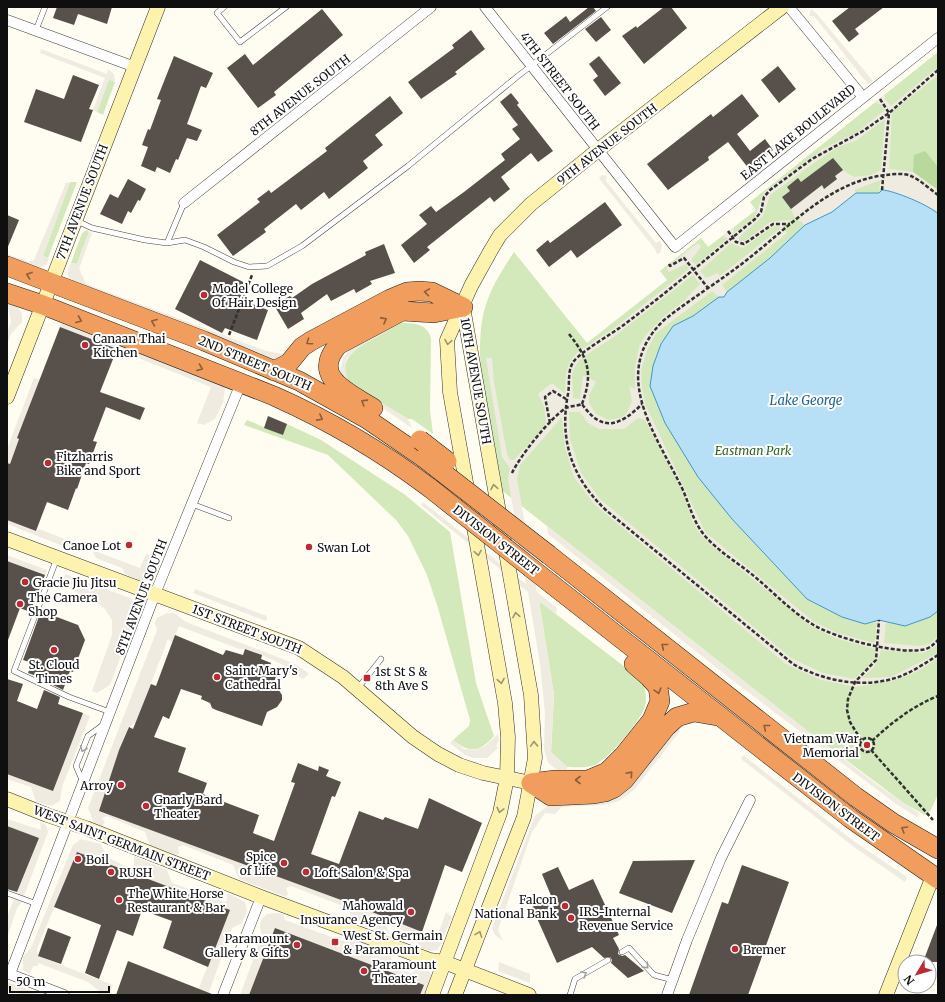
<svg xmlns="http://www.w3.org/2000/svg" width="945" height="1002" viewBox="0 0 945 1002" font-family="Merriweather,serif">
	<rect width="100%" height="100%" fill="#fffcf1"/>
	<path fill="#d4e9bb" d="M938,52V794L931,810L925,815L905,804L806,730L500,489C492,439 474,371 482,321C486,295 500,273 514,252L587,343L667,280L660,271L701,238L708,247L756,210L750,202Z
		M109,79L115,82L103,115L97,112Z
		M70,182H77L48,258L43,256Z
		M87,230L89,232L77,264L71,263L82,233Z
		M401,323C415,323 428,324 431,339L430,410L433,434L412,419H408L350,384C327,354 382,334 401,323Z
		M247,420L283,435L287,424L321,440L404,494L450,532L476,683L494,736C480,752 470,754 453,740L469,726L470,720L438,608L427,575L408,536L396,520L328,455L244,425Z
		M539,601L643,681C645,690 648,699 644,709C638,723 607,762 592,766C584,768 574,767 567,767L551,752L554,695Z"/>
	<path fill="#b8d99b" d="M925,151L938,167V190L913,172L914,155Z"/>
	<path fill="#efebe0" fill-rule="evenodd" d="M811,9L817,14L873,81L870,83L866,84L867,83L814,16H809Z
		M41,49L107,74L108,69L114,74L115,82L109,80L97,112L93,110L105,78L40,53Z
		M938,67V75L892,112L889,169L913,172L938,190V211L887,190H879L881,180L854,190L856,193L832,212L805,225L794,216L791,209L822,185L825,189L837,179L835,176L843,170L854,177L871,175L881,170L885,119L857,140L838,147L814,163L770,195L763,216L739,237V241H745L770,222L790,220L783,227L787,233L722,285L727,292L724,297H719L712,291L656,333L647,350L641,370L642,388L646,406L705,532L814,622L838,633L873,643L875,641L877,620H879L886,622L884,643L919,646L930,644L938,636V645L923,653L881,650L878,660L873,668L862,678L891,677L938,653V658L918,671L892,681L856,687L821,680L786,664L594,504L574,477L565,448L562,417L520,465L517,479L537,592L557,608L556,614L539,601L554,695L551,752L567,767V772L561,773L557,770L548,763L544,749L545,714L540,664L528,592L421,505L423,502L526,584L508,479L510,468L502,457L486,358H492L494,382L507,454L510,460H514L544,427L546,422L544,406L538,394L552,383L565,394L566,374L570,361L578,352L613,329L689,269L686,264L669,272L666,268L698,243L701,247L691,260L696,265L728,238L723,236L734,227L733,234L755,217L762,197L767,190L825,148L856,133L885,110L880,104L875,102L885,94V99L891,106ZM774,226L782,227L720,276L717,273L706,278L700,271L731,243L743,248ZM693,275L700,284L684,301L663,317L646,335L639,347L635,368V389L629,386L632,401L627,413L621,418L608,420L596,414L589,403V395L596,382L588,377L583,376L580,399L573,398L572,374L575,366L581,358L611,339ZM569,412H580L588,423L599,429H624L638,418L645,420L684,495L692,520L699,533L712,546L811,626L835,638L875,649V659L870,665L854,679L823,673L791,658L600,499L581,473L570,439Z
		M602,175L607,176L606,181L656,243L659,241L661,242L662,246L660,253L657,254L655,249L601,181L599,178Z
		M70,182L43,256L49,259L46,265L38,268L7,260V254L29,262L34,260L66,183Z
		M89,232L92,233L79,269L86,284L266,351L283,354L292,343L296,348L275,362L72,281L68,276V269L71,263L77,264Z
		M7,301L17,306L22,314V322L11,334L7,345V333L11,322Z
		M62,321L217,381L225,388L223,403L215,419L204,425L197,423L211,387L60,327Z
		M400,322L401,323L356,349L347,358L345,363L347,380L350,384L408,419L412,428L371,400L342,378L340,371L343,358L351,348Z
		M34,378L40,380L17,438L19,439L10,464L7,466V449Z
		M7,520L36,531L39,529L80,545L73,550L7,524Z
		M547,526L806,730L879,786L920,814L917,817L896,804L732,680L548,534Z
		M92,550L140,568L146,554L154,557L160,563L157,574L152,579L141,581L125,574L122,568L96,558Z
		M7,555L47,570L45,575L7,561Z
		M65,574L130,598L139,608L110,685L97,693L92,691L112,635V620L105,609L99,604L63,585Z
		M195,589L267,616V619L266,621L193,593Z
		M167,613H174L186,622L283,659L299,666L309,674L303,679L296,675V671L262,655L246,649H239L179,626L172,643L168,639L136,722L129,727L119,750L99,811L352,904L437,937L446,912L452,917L438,950L431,951L419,947L414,934L388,925L386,926L389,933L387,934L353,922L348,908L291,886L286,888L288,894L286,897L239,879L233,865L183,845L178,847L179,854L176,855L150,846L145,832L107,816L102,818L105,823L101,826L94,823L88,808L157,630L155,623L157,618Z
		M83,713L90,716L62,787L60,801L51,806L36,802L31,787L7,779V774Z
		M677,727L680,731L634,790L619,801L604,805L562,807L555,814L545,813L532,832L498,930L503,941L495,935L492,928L535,816L550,804L616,797L632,786Z
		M498,734L499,741L496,746L498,748L487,758H473L465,755L450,743L453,740L464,749L475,750L485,746Z
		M743,755L855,842L907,877L905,882L854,847L741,759Z
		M7,819L41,830L40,822L46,825L48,832L24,896L17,893L39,838L7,826Z
		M81,839L101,844L107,857L129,868L134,865V856L167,870L172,883L225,902L227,901V893L245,902L247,911L242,923L232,928L208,995H196L230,910L77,852L37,949L38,956L113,985L109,995H98L99,991L88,982L38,963V966H33L30,974L23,970V957L31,948L73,845Z
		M14,899L22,902L17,908L7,938V917Z
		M275,913L283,914L285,920L342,941L347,938L388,952L396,967L410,973L414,972V965L418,964L427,969L431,974V979L425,995H420L424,985L275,928L249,995H240L262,936L260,928L261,920L267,914Z
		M499,962L530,974V983L498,971Z
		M7,982L22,987L39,995H23L7,989Z"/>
	<path fill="#b7dff5" stroke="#4096ca" d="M882,190C893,190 931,206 938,214V611L930,617L905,626L879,620L865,624L842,617L807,599L732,519L698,477L665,423L650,386L653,366L661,344L673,326L693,316L719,297H724L727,292L770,258L805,225L832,212L856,193H879Z"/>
	<path fill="#57504b" d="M57,7H112L107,24L78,14L74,25L53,18Z
		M589,7H593L596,11L553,44L544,33L566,16L570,22Z
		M664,7H671L687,28L644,64L622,36L636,26L637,28Z
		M850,7H884L855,29L859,34L849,42L832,21Z
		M322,9L343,35L274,92L276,95L258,108L227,68L245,54L253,65Z
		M601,17L611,30L596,42L585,29Z
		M471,30L485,49L455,72L457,74L421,99L408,82L454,48L452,45Z
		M174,56L213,73L206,88L201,86L187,124L202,130L197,141L187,138L178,160L176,159L170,173L157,167L155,172L141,166L148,147L142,145L148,129L150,130L161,100L157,99Z
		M599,56L621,83L605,96L593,80L598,76L589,64Z
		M778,66L796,89L779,103L761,80Z
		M73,75L99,85L89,109L93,110L81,142L24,122L36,89L64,99Z
		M511,93L519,103L517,105L553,151L538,162L531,153L501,177L510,189L494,202L490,197L427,247L430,250L414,263L401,245L427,224L419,215L431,206L436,212L464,192L505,160L501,154L520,139L512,129L518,125L500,102Z
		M742,94L759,116L737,134L750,151L765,139L773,150L749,169L728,142L708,157L709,160L668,190L647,164L711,114L713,117Z
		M390,96L403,113L375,135L383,145L363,161L368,168L329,199L324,192L301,210L296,204L264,229L266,232L233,256L217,235L260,202L257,199L269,190L271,193L327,151L325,148Z
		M833,158L843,170L835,176L837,179L824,189L822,185L791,209L782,197L790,191L787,187L798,178L801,182Z
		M128,179L146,189L140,201L138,200L131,213L128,211L122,224L100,214L110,194L118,198Z
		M605,202L622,225L577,258L571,250L549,267L536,250L548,240L550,243Z
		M7,215L19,220L7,249Z
		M384,244L395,273L370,281L372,284L356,293L354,289L331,301L327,294L301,313L304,319L288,329L274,305L290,296L292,298L312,284L366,255L365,252Z
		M200,260L247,284L239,299L268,310L257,340L225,328L222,333L175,309Z
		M60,327L117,349L100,392L145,408L140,420L106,407L93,441L97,442L89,464L86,463L77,489L76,488L68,510L47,502L36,531L7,520V463L10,464L19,439L17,438Z
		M268,416L287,424L283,435L264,428Z
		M7,561L45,575L30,612L20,608L8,640Z
		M41,611L78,625L85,640L73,672L70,671L63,690L47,682L48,680L28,673L32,663L23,660Z
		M175,635L223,655L226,650L243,655L245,649L262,655L261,659L271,663L269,669L277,673L274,683L282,695V700L277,707L267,712L262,726L216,710L212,708L210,703L201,699L202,696L181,689L169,719L163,716L154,737L186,748L178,772L207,783L203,794L259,815L253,833L274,841L295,783L291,782L298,763L318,771L319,766L329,770L326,776L341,782L335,797L332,796L311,854L339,864L359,811L383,820L385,817L418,829L429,798L482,823L462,872L445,865L422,932L352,904L99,811L119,750L129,727L133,729L151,684L156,686Z
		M7,679L23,684L17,701L37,709L44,690L60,697L58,704L83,713L53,791L7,774Z
		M7,826L39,838L17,892L7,889Z
		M77,852L230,910L208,967L163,948L172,921L142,910L133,936L117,930L99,979L85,973L101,925L54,907Z
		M695,860L672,913L619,893L633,861Z
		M742,865L789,882L748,995H689L722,902L728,904Z
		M558,867L569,890L593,879L619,935L613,938L619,949L618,954L622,956L625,955L644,971L628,978L611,963L612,960L610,957L604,958L592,947L557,963L532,907L552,898L542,874Z
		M937,925L938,962H923Z
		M48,928L71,937L61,964L38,956Z
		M275,928L424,985L420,995H249Z
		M128,961L212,994V995H116Z"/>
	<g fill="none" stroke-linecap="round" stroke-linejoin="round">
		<g stroke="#424242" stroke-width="6">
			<path id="lane" d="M224,7L217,13L240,42L286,7
				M36,30L45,7
				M77,221L92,228L145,240L167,243L185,240L204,247L234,262L249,267L267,266L302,246L408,166L518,76L607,7
				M167,243L184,203
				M192,504L229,518
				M57,558L14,671L69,697L110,712
				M358,688L381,659
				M83,782L76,766L88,736L103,725
				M7,893L37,904
				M622,952L629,948L654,975L673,980
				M570,995L575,979L608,960"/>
		</g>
		<g stroke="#424242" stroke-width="11">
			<path id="street" d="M485,7L675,247L938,38
				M789,7L862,96
				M7,20L135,67
				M184,203L431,7
				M7,973L64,995
				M10,974L155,594L241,383
				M223,995L261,897
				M667,995L687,940L721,858L750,800"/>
		</g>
		<g stroke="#313131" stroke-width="15">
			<path id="secondary" d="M7,397L158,7
				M7,539L299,648L343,677L413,737L438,754L459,765L483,773L531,783
				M7,799L47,815L86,828L261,897L430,960L444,962L529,995
				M432,995L500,813L507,778L508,737L505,703L450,392L447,340L471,286L491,250L500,235L531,204L598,150L782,7
				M455,995L524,817L535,758L531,695L463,307
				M886,995L933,876"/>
		</g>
		<g stroke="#202020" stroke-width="20">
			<path id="highway" d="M7,266L204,341L299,381L367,419L424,458
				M7,293L43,305L274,396C330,421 381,451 430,488
				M274,371L289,363L302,347L311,341L390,299L407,292L419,291L432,292L463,307
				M373,408C350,393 310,378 338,345L402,311L434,313L463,307
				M549,555L856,797L893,823L938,849
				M531,568L850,818L938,879
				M531,783L555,780H588L607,772L624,755L652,720L660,701L658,687L649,677L634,664
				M531,783L551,796L594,794L605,792L614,788L624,780L666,727L677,717L694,712L717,716"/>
		</g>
		<path stroke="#313131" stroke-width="2.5" stroke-dasharray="4 2" stroke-linecap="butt" d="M938,70L889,113L863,131L812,159L770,190L764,197L761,212L755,219C712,254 670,290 625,324C613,333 582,351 574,361C567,370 570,383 568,394C559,440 572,479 607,511L793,664C822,680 859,688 892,679C908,675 924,664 938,655
			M880,99L889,113L882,190
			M938,195C930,189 920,180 911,176C904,173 894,174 886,175C832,181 793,223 753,255C725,278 693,297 664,320C610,372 653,430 680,484C689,501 692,521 705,536C718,551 738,563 754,576C773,592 791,611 812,624C834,638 901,656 926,649C931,647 934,644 938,640
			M728,231L736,242L744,244L773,224H790
			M669,264L670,266L684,258L708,288
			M569,334C589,359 593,374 582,404
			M229,335L252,275
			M550,423L545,397L553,391L566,399
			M512,473C520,456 550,418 566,408C570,406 577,406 582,404C602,433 620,426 642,404
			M860 745a7 7 0 1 1 14 0a7 7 0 1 1-14 0Z
			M861,740L850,722L847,710L848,699L855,682L876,660L879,620
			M872,741C892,722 913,706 938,696
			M871,750L933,820"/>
		<use href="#lane" stroke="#fff" stroke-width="5"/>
		<use href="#street" stroke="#fff" stroke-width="10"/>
		<use href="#secondary" stroke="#fdf2ae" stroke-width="14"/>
		<use href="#highway" stroke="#f09d5d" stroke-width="19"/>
		<g stroke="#202020" stroke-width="20" stroke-linecap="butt">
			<path id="highway-bridge" d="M420,440L447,461
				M424,458L549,555
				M430,488L531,568"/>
		</g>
		<use href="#highway-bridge" stroke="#f09d5d" stroke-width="19"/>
	</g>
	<defs><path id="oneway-chevron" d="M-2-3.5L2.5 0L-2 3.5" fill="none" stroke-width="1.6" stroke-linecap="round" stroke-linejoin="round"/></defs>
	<g stroke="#8b5d3a">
		<use href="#oneway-chevron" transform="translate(29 275) rotate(-160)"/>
		<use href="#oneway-chevron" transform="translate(427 292) rotate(-171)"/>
		<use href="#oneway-chevron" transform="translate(79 320) rotate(22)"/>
		<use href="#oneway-chevron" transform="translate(384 320) rotate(-28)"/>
		<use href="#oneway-chevron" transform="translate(154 322) rotate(-159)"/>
		<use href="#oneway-chevron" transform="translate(309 342) rotate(145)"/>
		<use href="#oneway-chevron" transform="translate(200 368) rotate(21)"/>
		<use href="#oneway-chevron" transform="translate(364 402) rotate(-148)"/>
		<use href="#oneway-chevron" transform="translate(320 418) rotate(28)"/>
		<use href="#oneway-chevron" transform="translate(664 646) rotate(-142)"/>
		<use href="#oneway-chevron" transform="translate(658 691) rotate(74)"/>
		<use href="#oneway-chevron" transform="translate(766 727) rotate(-141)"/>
		<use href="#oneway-chevron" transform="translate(630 774) rotate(-49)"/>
		<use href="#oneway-chevron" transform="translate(578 780) rotate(-180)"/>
		<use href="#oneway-chevron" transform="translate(904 829) rotate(-149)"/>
	</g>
	<g stroke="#9e976e">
		<use href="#oneway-chevron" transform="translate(448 342) rotate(99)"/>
		<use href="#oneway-chevron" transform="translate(494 487) rotate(-100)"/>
		<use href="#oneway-chevron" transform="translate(478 553) rotate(80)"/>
		<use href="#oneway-chevron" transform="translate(516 615) rotate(-100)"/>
		<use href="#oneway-chevron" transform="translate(501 681) rotate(80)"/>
		<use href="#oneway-chevron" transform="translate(534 744) rotate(-92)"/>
		<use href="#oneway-chevron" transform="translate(500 810) rotate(104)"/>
		<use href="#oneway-chevron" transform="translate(479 934) rotate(-69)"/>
	</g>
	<g stroke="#9f9f9f">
		<use href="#oneway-chevron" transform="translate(83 749) rotate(112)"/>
		<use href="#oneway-chevron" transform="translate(646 966) rotate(47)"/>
		<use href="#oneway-chevron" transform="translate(584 974) rotate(-30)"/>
	</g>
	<g fill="#bc2a34" stroke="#fff" stroke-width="1.5">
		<circle cx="204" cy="295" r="4"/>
		<circle cx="85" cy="345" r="4"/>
		<circle cx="48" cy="463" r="4"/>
		<circle cx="129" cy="545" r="4"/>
		<circle cx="309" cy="547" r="4"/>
		<circle cx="25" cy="582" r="4"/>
		<circle cx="20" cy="604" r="4"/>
		<circle cx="54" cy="650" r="4"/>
		<circle cx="217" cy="677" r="4"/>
		<rect x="363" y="674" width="8" height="8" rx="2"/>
		<circle cx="867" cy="745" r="4"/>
		<circle cx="121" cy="785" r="4"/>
		<circle cx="146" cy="806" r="4"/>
		<circle cx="78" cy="859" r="4"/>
		<circle cx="284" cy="863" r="4"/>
		<circle cx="111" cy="872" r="4"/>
		<circle cx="306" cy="872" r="4"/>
		<circle cx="119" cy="900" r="4"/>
		<circle cx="565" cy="906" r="4"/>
		<circle cx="411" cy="912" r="4"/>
		<circle cx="571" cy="918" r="4"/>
		<rect x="331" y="938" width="8" height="8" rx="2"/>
		<circle cx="297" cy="945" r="4"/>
		<circle cx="735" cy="949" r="4"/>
		<circle cx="364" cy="971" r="4"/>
	</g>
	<g text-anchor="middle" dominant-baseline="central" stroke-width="4" stroke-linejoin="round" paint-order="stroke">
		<g font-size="12" fill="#0f0f0f" stroke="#fff">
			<text transform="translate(560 81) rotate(52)">4TH STREET SOUTH</text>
			<text transform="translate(300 95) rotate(-38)">8TH AVENUE SOUTH</text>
			<text transform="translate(798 132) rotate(-39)">EAST LAKE BOULEVARD</text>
			<text transform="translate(607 144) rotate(-38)">9TH AVENUE SOUTH</text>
			<text transform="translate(82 202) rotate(-69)">7TH AVENUE SOUTH</text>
			<text transform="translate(255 363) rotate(23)">2ND STREET SOUTH</text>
			<text transform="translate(476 381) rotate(80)">10TH AVENUE SOUTH</text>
			<text transform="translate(496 540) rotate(38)">DIVISION STREET</text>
			<text transform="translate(141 597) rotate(-69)">8TH AVENUE SOUTH</text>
			<text transform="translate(247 629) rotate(21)">1ST STREET SOUTH</text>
			<text transform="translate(836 807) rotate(37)">DIVISION STREET</text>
			<text transform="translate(122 843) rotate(21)">WEST SAINT GERMAIN STREET</text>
		</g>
		<g font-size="12" fill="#0f0f0f" stroke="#fff" text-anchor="start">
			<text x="212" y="288">Model College<tspan x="212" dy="14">Of Hair Design</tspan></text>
			<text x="93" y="338">Canaan Thai<tspan x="93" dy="14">Kitchen</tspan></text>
			<text x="56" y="456">Fitzharris<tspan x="56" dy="14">Bike and Sport</tspan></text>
			<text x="121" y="545" text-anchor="end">Canoe Lot</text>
			<text x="317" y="547">Swan Lot</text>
			<text x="33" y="582">Gracie Jiu Jitsu</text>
			<text x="28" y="597">The Camera<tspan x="28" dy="14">Shop</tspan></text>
			<text x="54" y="664" text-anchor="middle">St. Cloud<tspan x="54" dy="14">Times</tspan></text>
			<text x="225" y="670">Saint Mary's<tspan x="225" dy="14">Cathedral</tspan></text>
			<text x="375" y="671">1st St S &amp;<tspan x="375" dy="14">8th Ave S</tspan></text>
			<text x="859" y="738" text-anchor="end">Vietnam War<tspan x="859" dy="14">Memorial</tspan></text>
			<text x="113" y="785" text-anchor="end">Arroy</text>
			<text x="154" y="799">Gnarly Bard<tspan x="154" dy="14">Theater</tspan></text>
			<text x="276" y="856" text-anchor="end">Spice<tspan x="276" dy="14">of Life</tspan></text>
			<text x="86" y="859">Boil</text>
			<text x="119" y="872">RUSH</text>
			<text x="314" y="872">Loft Salon &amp; Spa</text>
			<text x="127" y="893">The White Horse<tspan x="127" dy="14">Restaurant &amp; Bar</tspan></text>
			<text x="557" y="899" text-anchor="end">Falcon<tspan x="557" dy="14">National Bank</tspan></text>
			<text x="403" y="905" text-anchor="end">Mahowald<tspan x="403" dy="14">Insurance Agency</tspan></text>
			<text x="579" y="911">IRS-Internal<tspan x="579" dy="14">Revenue Service</tspan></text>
			<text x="343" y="935">West St. Germain<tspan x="343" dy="14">&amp; Paramount</tspan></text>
			<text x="289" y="938" text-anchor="end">Paramount<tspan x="289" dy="14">Gallery &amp; Gifts</tspan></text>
			<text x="743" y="949">Bremer</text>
			<text x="372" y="964">Paramount<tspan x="372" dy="14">Theater</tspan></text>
		</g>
		<g font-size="12" font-style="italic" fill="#306620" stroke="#fff">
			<text x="753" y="450">Eastman Park</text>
		</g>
		<g font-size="13" font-style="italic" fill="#1a679e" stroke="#fff">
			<text x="806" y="400">Lake George</text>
		</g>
	</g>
	<rect width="945" height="1002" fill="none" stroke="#0f0f0f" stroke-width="16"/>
	<g transform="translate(917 974) rotate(232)"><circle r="19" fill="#ffffff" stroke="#9f9f9f"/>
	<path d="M0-3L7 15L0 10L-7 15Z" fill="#bc2a34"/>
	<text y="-6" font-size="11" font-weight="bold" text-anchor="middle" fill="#0f0f0f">N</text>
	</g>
	<path d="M10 986v6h99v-6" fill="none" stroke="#0f0f0f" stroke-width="2"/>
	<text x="16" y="986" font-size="12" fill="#0f0f0f" stroke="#ffffff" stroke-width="3" paint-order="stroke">50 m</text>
</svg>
